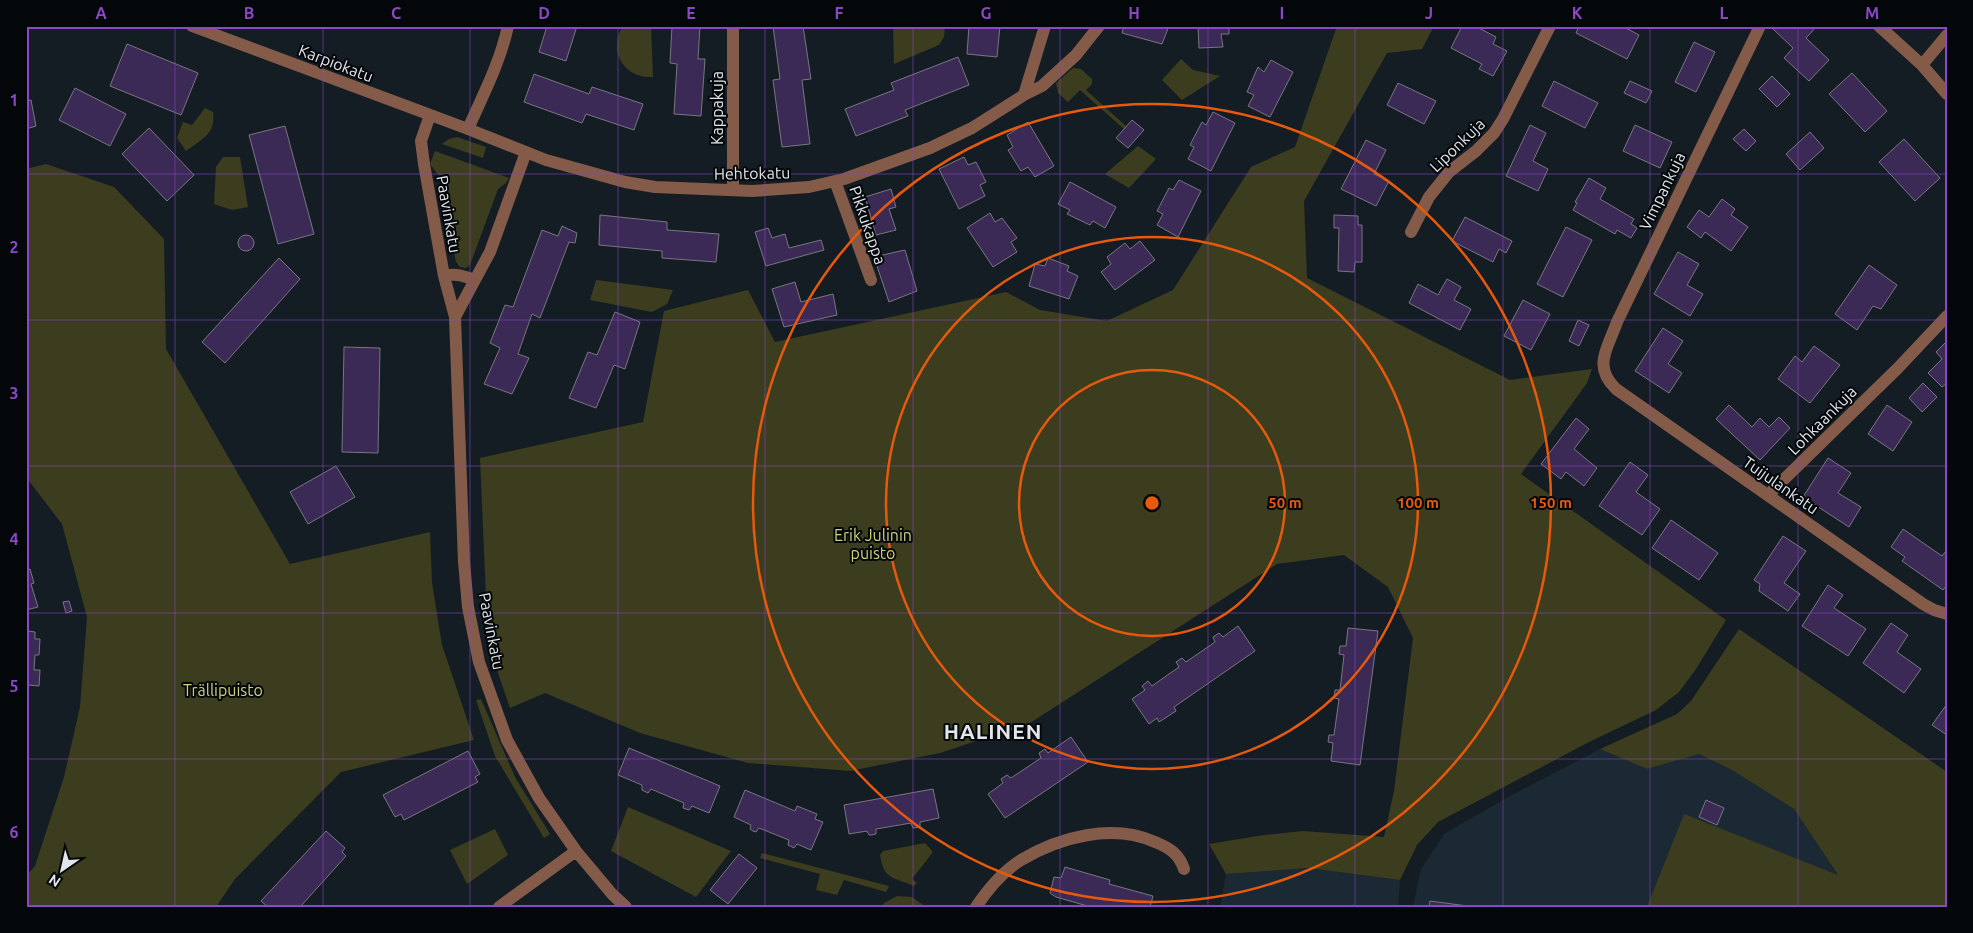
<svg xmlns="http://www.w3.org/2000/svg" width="1973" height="933" viewBox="0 0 1973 933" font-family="Ubuntu,sans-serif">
	<rect width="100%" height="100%" fill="#141d24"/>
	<path fill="#1a2934" d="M1600,749L1647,769L1699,754L1732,770L1794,809L1838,876L1829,907H1413L1421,869L1444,834L1508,797Z
		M1308,868L1400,880L1398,907H1220L1226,874Z"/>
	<path fill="#3c3d1e" d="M623,26H651L653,77C624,79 607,50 623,26Z
		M893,26H945L944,37L939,45L894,64Z
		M1337,26H1434L1422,49L1387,53L1304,201L1307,278L1510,380L1592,369L1587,383L1521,474L1726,620L1696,669L1679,692L1656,710L1587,743L1438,822L1417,845L1400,880L1308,868L1226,874L1209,844L1264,835L1303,831L1384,837L1394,791L1413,638L1388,587L1344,555L1277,564L1030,723L940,753L850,771L748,763L640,733L545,693L510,708L488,644L480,458L643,422L664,311L748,290L775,342L1006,292L1040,310L1107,321L1173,290L1251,167L1295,147Z
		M1181,59L1193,70L1220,76L1182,100L1162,80Z
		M1073,68L1081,69L1092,79V84L1086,90L1126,126L1124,129L1080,90L1068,102L1058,93L1056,83Z
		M205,108L213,112C216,134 202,139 186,151L177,138L183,122L192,125Z
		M457,137L486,147L483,158L442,144L449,139Z
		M1138,146L1156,159L1129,188L1105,174Z
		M435,151L509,178L506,183L498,189L470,265L466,268L460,267L456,262L439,176L430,164Z
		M223,157H240L248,207L232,210L214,204L216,167Z
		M46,164L114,187L164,239L166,349L290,564L430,532L432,583L442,645L474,740L341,772L235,879L216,907H26V876L35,866L64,777L80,707L87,617L62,524L26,477V169Z
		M596,280L673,290L667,304L652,312L590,300Z
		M1739,629L1947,772V907H1647L1684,814L1838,875L1794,809L1732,770L1699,754L1647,769L1600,749L1677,714L1691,701Z
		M481,699L515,777L550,834L544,838L495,756L476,700Z
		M628,807L731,851L696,897L611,851Z
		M495,829L508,855L467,884L450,850Z
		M925,843L933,852L912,879L917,883L914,886C893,877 884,880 880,855L883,851Z
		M762,853L889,886L886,892L844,880L837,895L816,890L820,874L760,858Z
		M897,896L912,897L926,907H897L889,905L888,907H882L884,903Z"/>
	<path fill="#3b2a56" stroke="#797581" d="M547,26H577L566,61L539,52Z
		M672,26H700L698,59H705L701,116L674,114L677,64L670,63Z
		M773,26H803L811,79L802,80L810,144L782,147L773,80L780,79Z
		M969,26H1000L997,57L967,54Z
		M1124,26H1169L1162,44L1122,33Z
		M1198,26H1229V34H1221L1223,47L1199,48Z
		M1462,26H1475L1496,37L1493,44L1507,51L1493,76L1479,69L1482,64L1451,48Z
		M1579,26H1622L1639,35L1627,59L1576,33Z
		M1773,26H1817L1806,38L1829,60L1809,81L1784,58L1793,48L1772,28Z
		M1694,42L1715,52L1696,92L1675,82Z
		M127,44L198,73L181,115L110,86Z
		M958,57L969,85L905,110L908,116L856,136L845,109L894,90L891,83Z
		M1271,60L1293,72L1270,117L1248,106L1254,95L1247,92L1258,67L1264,72Z
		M1852,73L1887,111L1865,132L1829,94Z
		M534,74L589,94L592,87L643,104L634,130L586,114L582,123L524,102Z
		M1772,76L1790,94L1777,107L1759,89Z
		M1554,81L1598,103L1585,128L1542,106Z
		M1630,81L1652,91L1646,103L1624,93Z
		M1398,83L1436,101L1424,124L1387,105Z
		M75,88L126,114L110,146L59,120Z
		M31,100L36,126L26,129V101Z
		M1213,112L1235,123L1211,171L1188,159L1194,147L1190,145L1202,122L1206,125Z
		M1132,120L1144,130L1128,148L1116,138Z
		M1028,122L1054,166L1035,177L1028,167L1021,171L1008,150L1013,147L1007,135Z
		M1530,125L1546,133L1533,161L1548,169L1538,191L1506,176Z
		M1635,125L1672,142L1660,168L1623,151Z
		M285,126L314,234L278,244L249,135Z
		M149,128L194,175L167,201L122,154Z
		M1744,129L1756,141L1746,151L1733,139Z
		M1810,132L1824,148L1800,170L1786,154Z
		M1904,139L1940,178L1915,201L1879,162Z
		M1366,140L1386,150L1374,174L1389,181L1376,206L1341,189Z
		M964,157L968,165L976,162L986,182L980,185L985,196L959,209L939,169Z
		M1589,178L1606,188L1600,199L1634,219L1631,224L1637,228L1631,238L1617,230L1615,234L1573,210L1577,203L1575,202Z
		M1179,180L1201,191L1178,237L1157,225L1163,214L1157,211L1169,188L1173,190Z
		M1070,182L1116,207L1105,228L1093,221L1090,225L1067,214L1070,210L1058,204Z
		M891,189L896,207L889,209L896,230L876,235L865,197Z
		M1722,199L1735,209L1731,215L1748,227L1731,251L1705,232L1701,238L1687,227L1699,210L1709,217Z
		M990,213L995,222L1002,218L1017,238L1011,242L1017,252L993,267L967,228Z
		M600,215L667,222V230L719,234L716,262L662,258V251L599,245Z
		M1334,215L1358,216V225H1362V262H1355L1354,272L1338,271L1339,228H1334Z
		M1465,217L1512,241L1506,253L1499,249L1493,262L1452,241Z
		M562,226L577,233L575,243L569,242L540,318L532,314L518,354L529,358L512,394L484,384L500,348L490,343L505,305L513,307L542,230L558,236Z
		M1566,227L1592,240L1563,297L1537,284Z
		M768,228L772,238L785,234L789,248L821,240L824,250L766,266L755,232Z
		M238 243a8 8 0 1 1 16 0a8 8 0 1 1-16 0Z
		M1140,241L1155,260L1115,290L1101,272L1111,264L1107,257L1125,243L1130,249Z
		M905,250L917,291L889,302L874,257Z
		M1678,252L1699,264L1687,285L1703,294L1690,316L1654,294Z
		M279,258L300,279L225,363L202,342Z
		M1048,258L1069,266L1067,271L1078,276L1069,299L1029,286L1035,264L1045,266Z
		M1869,265L1897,285L1881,309L1873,306L1857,330L1835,314Z
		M1447,279L1461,287L1454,300L1471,309L1460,330L1409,303L1418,284L1438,295Z
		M795,282L801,302L833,294L837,315L784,327L772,289Z
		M1523,300L1550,314L1531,350L1504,336Z
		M615,312L640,322L625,369L614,365L596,408L569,398L588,352L597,355Z
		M1578,320L1589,325L1579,346L1569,341Z
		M1663,328L1683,341L1668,364L1682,373L1669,393L1635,371Z
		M1947,341V383L1942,387L1928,373L1942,359L1936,352Z
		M1814,346L1840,365L1810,403L1778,379L1795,356L1802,362Z
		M344,347L380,348L378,453L342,452Z
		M1923,383L1937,397L1922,412L1909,398Z
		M1729,405L1752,427L1760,418L1769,427L1779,417L1790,428L1760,460L1716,419Z
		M1887,405L1912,422L1893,451L1868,434Z
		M1576,418L1589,429L1574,449L1597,468L1584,486L1566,472L1561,479L1541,464Z
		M1828,458L1851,473L1838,493L1861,507L1849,527L1803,497Z
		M1630,462L1648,475L1636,492L1660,509L1642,535L1599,506Z
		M336,466L355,497L308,524L290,492Z
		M1671,520L1718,553L1699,580L1652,548Z
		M1903,529L1942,556L1946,551H1947V585L1943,590L1902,561L1905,557L1891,547Z
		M1783,536L1806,551L1784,583L1800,594L1788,611L1759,591L1760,584L1754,580Z
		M26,567L27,570L30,569L34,583L31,584L38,607L26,610Z
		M1828,585L1843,595L1834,608L1866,629L1848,656L1802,626Z
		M69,601L72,611L66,613L63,602Z
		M1891,623L1908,635L1897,652L1921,669L1904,693L1863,663Z
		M1238,626L1255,651L1174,707L1176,711L1159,722L1157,718L1149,724L1132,699L1145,690L1142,686L1148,681L1152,686L1179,667L1176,662L1182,658L1186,662L1215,642L1213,637L1219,633L1223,637Z
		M1348,628L1378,631L1360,765L1331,761L1333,743L1328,742L1329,735H1334L1339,699L1334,698L1335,690H1340L1344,655L1339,654L1340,646H1346Z
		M28,631L35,632V639H40L39,655H35L34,670H40L39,686L28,685V681H26V634Z
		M1947,704V735L1932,725Z
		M1071,737L1088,762L1005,818L988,794L1003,783L1001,779L1007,775L1011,778L1041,758L1039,753L1045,749L1048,753Z
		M629,748L720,786L709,813L692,806L689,810L683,808L684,803L651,789L648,793L642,790V785L618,775Z
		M468,751L480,774L475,777L478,782L404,820L401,814L395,817L383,795Z
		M933,789L939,818L920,822V827L913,828L911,823L876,829V834L872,835H869L867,831L849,834L844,805Z
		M745,790L795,811L797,806L817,814L815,819L823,822L811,850L797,844L794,848L788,845L789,840L759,828L756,832L753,831L750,829L751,825L734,817Z
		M1706,800L1724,808L1717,825L1699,817Z
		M326,831L345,848L342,852L346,856L300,907H268L261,901Z
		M739,854L757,868L728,904L710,890Z
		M1065,867L1110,880L1109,884L1153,896L1150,907H1091L1056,897L1050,893L1054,877L1061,878Z
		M1430,901L1475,907H1429Z"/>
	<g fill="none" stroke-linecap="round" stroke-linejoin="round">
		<path stroke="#845a49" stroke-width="12" d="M192,26L468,129L546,160L625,182L655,187L752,191L809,187L844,179L930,148L972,128L1024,95L1042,86L1076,55L1099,26
			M733,26V190
			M1760,26L1617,322C1608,348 1592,366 1616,389L1923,604L1934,610L1947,614
			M1879,26L1922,65L1947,94
			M1922,65L1947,35
			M1024,95L1045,26
			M430,115L421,141L424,164L444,276L455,317L464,562L468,607L479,662L507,740L539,798L576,851L612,894L626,907
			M468,129C483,95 500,63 508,26
			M835,181L871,280
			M1411,232L1429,197L1449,172L1476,151L1494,133L1503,119L1550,26
			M444,276C456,273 464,276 475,280
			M455,317L490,252L526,152
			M1768,495L1898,368L1947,316
			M499,907L576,851
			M976,907C988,889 1002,872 1021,860C1060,837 1112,823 1155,842C1170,848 1179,854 1184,869"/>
	</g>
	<path fill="none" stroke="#8a48c6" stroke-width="1" stroke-opacity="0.55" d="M175,26V907M323,26V907M470,26V907M618,26V907M765,26V907M913,26V907M1060,26V907M1208,26V907M1355,26V907M1503,26V907M1650,26V907M1798,26V907M26,174H1947M26,320H1947M26,466H1947M26,613H1947M26,759H1947"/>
	<g fill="none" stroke="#e8590c" stroke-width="2.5">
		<circle cx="1152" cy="503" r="133"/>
		<circle cx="1152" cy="503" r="266"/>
		<circle cx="1152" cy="503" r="399"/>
	</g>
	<g text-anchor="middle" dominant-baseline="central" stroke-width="4" stroke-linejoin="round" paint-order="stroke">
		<g font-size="16" fill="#e0e6eb" stroke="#040709">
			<text transform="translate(336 63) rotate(21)">Karpiokatu</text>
			<text transform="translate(717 108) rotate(-90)">Kappakuja</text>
			<text transform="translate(1457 145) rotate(-44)">Liponkuja</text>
			<text transform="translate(752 173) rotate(-1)">Hehtokatu</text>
			<text transform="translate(1662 191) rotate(-64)">Vimpankuja</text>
			<text transform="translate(449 214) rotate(80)">Paavinkatu</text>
			<text transform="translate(868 225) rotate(71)">Pikkukappa</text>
			<text transform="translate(1822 420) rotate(-45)">Lohkaankuja</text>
			<text transform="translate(1781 485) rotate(35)">Tuijulankatu</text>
			<text transform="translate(492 631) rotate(79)">Paavinkatu</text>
		</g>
		<g font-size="16" fill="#cdd07b" stroke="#040709">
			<text x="873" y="535">Erik Julinin<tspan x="873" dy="18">puisto</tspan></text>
			<text x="223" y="690">Trällipuisto</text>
		</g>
		<g font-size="21" font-weight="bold" letter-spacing="1" fill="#e0e6eb" stroke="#040709">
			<text x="993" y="731">HALINEN</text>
		</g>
	</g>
	<circle cx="1152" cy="503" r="8" fill="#e8590c" stroke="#040709" stroke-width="2.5"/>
	<g font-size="15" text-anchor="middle" font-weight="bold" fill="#e8590c" stroke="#040709" stroke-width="4" stroke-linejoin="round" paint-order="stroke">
		<text x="1285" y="508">50 m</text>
		<text x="1418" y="508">100 m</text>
		<text x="1551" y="508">150 m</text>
	</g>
	<rect width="1973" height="933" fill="none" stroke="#040709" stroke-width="55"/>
	<g transform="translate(62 870) rotate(214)" stroke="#040709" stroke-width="4" paint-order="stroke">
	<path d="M0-4L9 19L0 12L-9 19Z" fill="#e0e6eb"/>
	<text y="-8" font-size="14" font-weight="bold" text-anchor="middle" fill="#e0e6eb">N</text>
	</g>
	<rect x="28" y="28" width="1918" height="878" fill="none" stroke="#8a48c6" stroke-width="2"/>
	<g font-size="16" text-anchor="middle" font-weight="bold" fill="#8a48c6">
		<text x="101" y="19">A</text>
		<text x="249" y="19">B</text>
		<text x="396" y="19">C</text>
		<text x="544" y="19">D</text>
		<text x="691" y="19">E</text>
		<text x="839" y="19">F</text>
		<text x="986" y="19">G</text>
		<text x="1134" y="19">H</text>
		<text x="1282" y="19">I</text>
		<text x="1429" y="19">J</text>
		<text x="1577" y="19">K</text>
		<text x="1724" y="19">L</text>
		<text x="1872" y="19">M</text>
		<text x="14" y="106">1</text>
		<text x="14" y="253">2</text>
		<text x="14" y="399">3</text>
		<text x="14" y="545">4</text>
		<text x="14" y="692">5</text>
		<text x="14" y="838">6</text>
	</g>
</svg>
